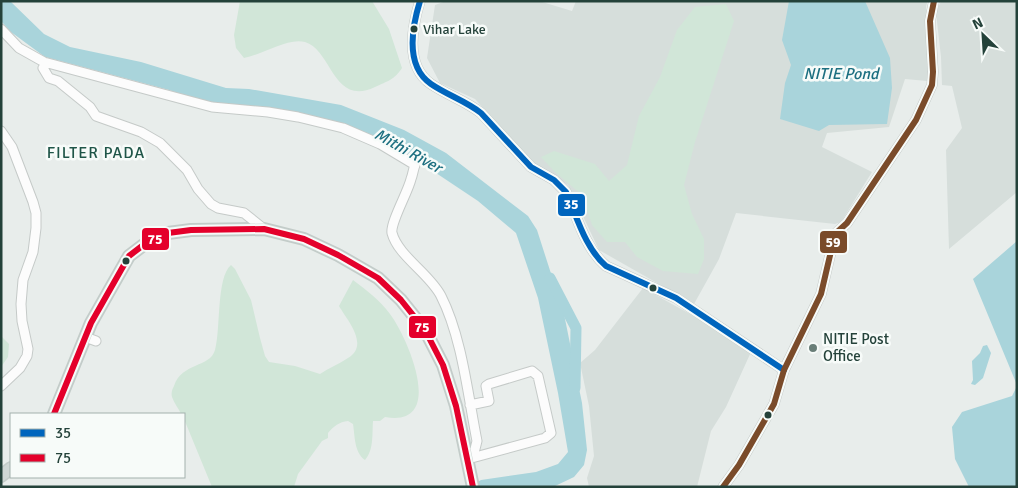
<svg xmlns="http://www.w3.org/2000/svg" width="1018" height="488" viewBox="0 0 1018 488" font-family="Signika,sans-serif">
	<rect width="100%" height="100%" fill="#e8edeb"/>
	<path fill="#d6dedb" d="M446,1H539L572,11L576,1H928L926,6L930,68L927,81L905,79L889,127L827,133L822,147L872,172L841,222L835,224L736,213L719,259L694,304L599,250L568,185L534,164L475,99L440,83L427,58L435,5Z
		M941,1H1017V192L949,249L946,150L962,128L952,86L942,85L941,57L936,13Z
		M643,288L719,330L751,352L726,407L711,431L697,487H589L587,478L594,456L589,406L580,363L595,350Z"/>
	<path fill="#d1e6d8" d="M240,1H372L389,29L402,68C394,80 388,81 375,87C333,107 332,50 305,42C288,37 262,55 244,58L236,48L234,35Z
		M726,4L734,21L695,142L684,185L692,214L704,239V259L698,274L663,271L637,257L625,242H607L592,225L582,195L555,172L541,157L554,151L595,164L609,181L627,165L639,116L660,77L677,30L695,7Z
		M231,265L235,269L251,300L260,338L265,356L269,362L295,366L320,374C329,368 339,364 348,358C370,345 347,320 339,306L353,280C366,290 380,300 390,314C408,338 447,428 385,417L380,421H373C372,434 374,450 365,460C354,452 355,436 353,424L348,421C339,422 334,426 328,433V438L322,441L298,474L294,487H212L184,419V414H181C179,409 174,403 172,397C171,393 172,390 174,386C182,362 210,368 215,350C221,329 216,278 231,265Z
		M1,336L9,344L8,357L1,367Z"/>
	<path fill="#a9d4db" d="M1,1H10L44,34L70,47L141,62L226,88L249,89L341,105L404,130L446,153L528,216L537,230L564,314L582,403L587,450L584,465L574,477L553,487H469L481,480L536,472L558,464L568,452L558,393L538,298L516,233L478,201L436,173L342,125L212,105L169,90L45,57L11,32L1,21Z
		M789,1H865L890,58L892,88L887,124L829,125L819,131L780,119L785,83L791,65L782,40Z
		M1017,241V385L973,279Z
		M987,345L991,353L983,378L975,385L971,384L973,380L972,361L980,353L983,346Z
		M1017,386V487H969L955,459L952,427L962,412L1012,396Z"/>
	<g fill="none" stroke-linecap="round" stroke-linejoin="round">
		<path stroke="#a9d4db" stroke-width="11" d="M550,278L576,328L575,388"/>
		<g stroke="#c5cac8" stroke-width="11">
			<path id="minor" d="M420,1C412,27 405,66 431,84C447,95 466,101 481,113L531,167L554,180L566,192C577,217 585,248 606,266L676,298L784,370
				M1,29L19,48L44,62L212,107L268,112L298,117L343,128L380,144L415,165C413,170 413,174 411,179C408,192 390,223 392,233C398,256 430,274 441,296C462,337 468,396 477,441L475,449L467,459
				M47,63L43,68L49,78L58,81L90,107L96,116L141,132L160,143L187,170L198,189L211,204L218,208L244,213L264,229
				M1,131L12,147L33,202L36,213V228L33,252L23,280L21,304L22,321L28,349L27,356L20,368L1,386
				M85,337L96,341
				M468,459L545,438L551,433L538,376L532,371L489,384L486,386L489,401L470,405
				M723,487L739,465L774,404L784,370L821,294L835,234L847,223L916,120L932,85L933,72L930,21L934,1"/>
		</g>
		<g stroke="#c3ccc9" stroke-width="14">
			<path id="major" d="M54,414L91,323L129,256L146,243L168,233L191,230L264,229L304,239L338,255L378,278L401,300L425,330L443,365L456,406L473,487
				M1,476L11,468"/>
		</g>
		<use href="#minor" stroke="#fcfcfc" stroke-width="9"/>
		<use href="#major" stroke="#cfd7d5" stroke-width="11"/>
		<g stroke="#f7fbf9" stroke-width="10">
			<path id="bus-1" d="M420,1C412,27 405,66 431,84C447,95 466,101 481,113L531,167L554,180L566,192C577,217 585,248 606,266L676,298L784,370"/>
		</g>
		<g stroke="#f7fbf9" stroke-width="10">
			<path id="bus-2" d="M54,414L91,323L129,256L146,243L168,233L191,230L264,229L304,239L338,255L378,278L401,300L425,330L443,365L456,406L473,487"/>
		</g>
		<g stroke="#f7fbf9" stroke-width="10">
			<path id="bus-3" d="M723,487L739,465L774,404L784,370L821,294L835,234L847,223L916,120L932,85L933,72L930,21L934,1"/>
		</g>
		<use href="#bus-1" stroke="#0065bd" stroke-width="6"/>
		<use href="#bus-2" stroke="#e4002b" stroke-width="6"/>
		<use href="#bus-3" stroke="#7a4b2a" stroke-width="6"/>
	</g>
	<g fill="#24423a" stroke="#f7fbf9" stroke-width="2">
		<circle cx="414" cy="29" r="4.5"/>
		<circle cx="126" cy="261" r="4.5"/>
		<circle cx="653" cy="288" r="4.5"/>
		<circle cx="768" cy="415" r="4.5"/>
	</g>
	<circle fill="#697e78" stroke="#f7fbf9" stroke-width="2" cx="813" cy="348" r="5"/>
	<g text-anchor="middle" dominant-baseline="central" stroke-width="5" stroke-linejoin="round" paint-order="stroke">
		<g font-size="14" fill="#24423a" stroke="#f7fbf9" text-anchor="start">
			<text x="423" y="29">Vihar Lake</text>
		</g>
		<g font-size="15" fill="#24423a" stroke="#f7fbf9" text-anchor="start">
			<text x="823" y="339">NITIE Post<tspan x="823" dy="17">Office</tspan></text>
		</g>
		<g font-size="16" font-style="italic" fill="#1c6f80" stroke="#f7fbf9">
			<text x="841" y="74">NITIE Pond</text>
			<text transform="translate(408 151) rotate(29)">Mithi River</text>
		</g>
		<g font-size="16" letter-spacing="1" fill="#1f5548" stroke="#f7fbf9">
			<text x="96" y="153">FILTER PADA</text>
		</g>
	</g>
	<g stroke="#f7fbf9" stroke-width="2">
		<rect x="557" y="193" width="29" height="24" rx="5" fill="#0065bd"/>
		<rect x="141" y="227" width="29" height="24" rx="5" fill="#e4002b"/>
		<rect x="819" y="230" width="29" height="24" rx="5" fill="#7a4b2a"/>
		<rect x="408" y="315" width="29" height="24" rx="5" fill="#e4002b"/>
	</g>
	<g font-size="14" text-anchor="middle" font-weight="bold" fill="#fff">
		<text x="571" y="209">35</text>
		<text x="155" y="244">75</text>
		<text x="833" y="247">59</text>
		<text x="422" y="332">75</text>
	</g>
	<rect width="1018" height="488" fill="none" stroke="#24423a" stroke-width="5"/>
	<rect x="10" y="413" width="175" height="65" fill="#f7fbf9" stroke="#a3b1ad"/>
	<rect x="20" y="429" width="25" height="8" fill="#0065bd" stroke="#a3b1ad"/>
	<text x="55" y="438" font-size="15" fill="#24423a">35</text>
	<rect x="20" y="454" width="25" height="8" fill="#e4002b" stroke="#a3b1ad"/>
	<text x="55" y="463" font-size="15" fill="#24423a">75</text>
	<g transform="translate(983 35) rotate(335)" stroke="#f7fbf9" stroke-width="4" paint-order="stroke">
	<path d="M0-4L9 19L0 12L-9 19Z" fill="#24423a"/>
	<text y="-8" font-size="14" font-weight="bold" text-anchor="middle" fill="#24423a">N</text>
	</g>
</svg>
